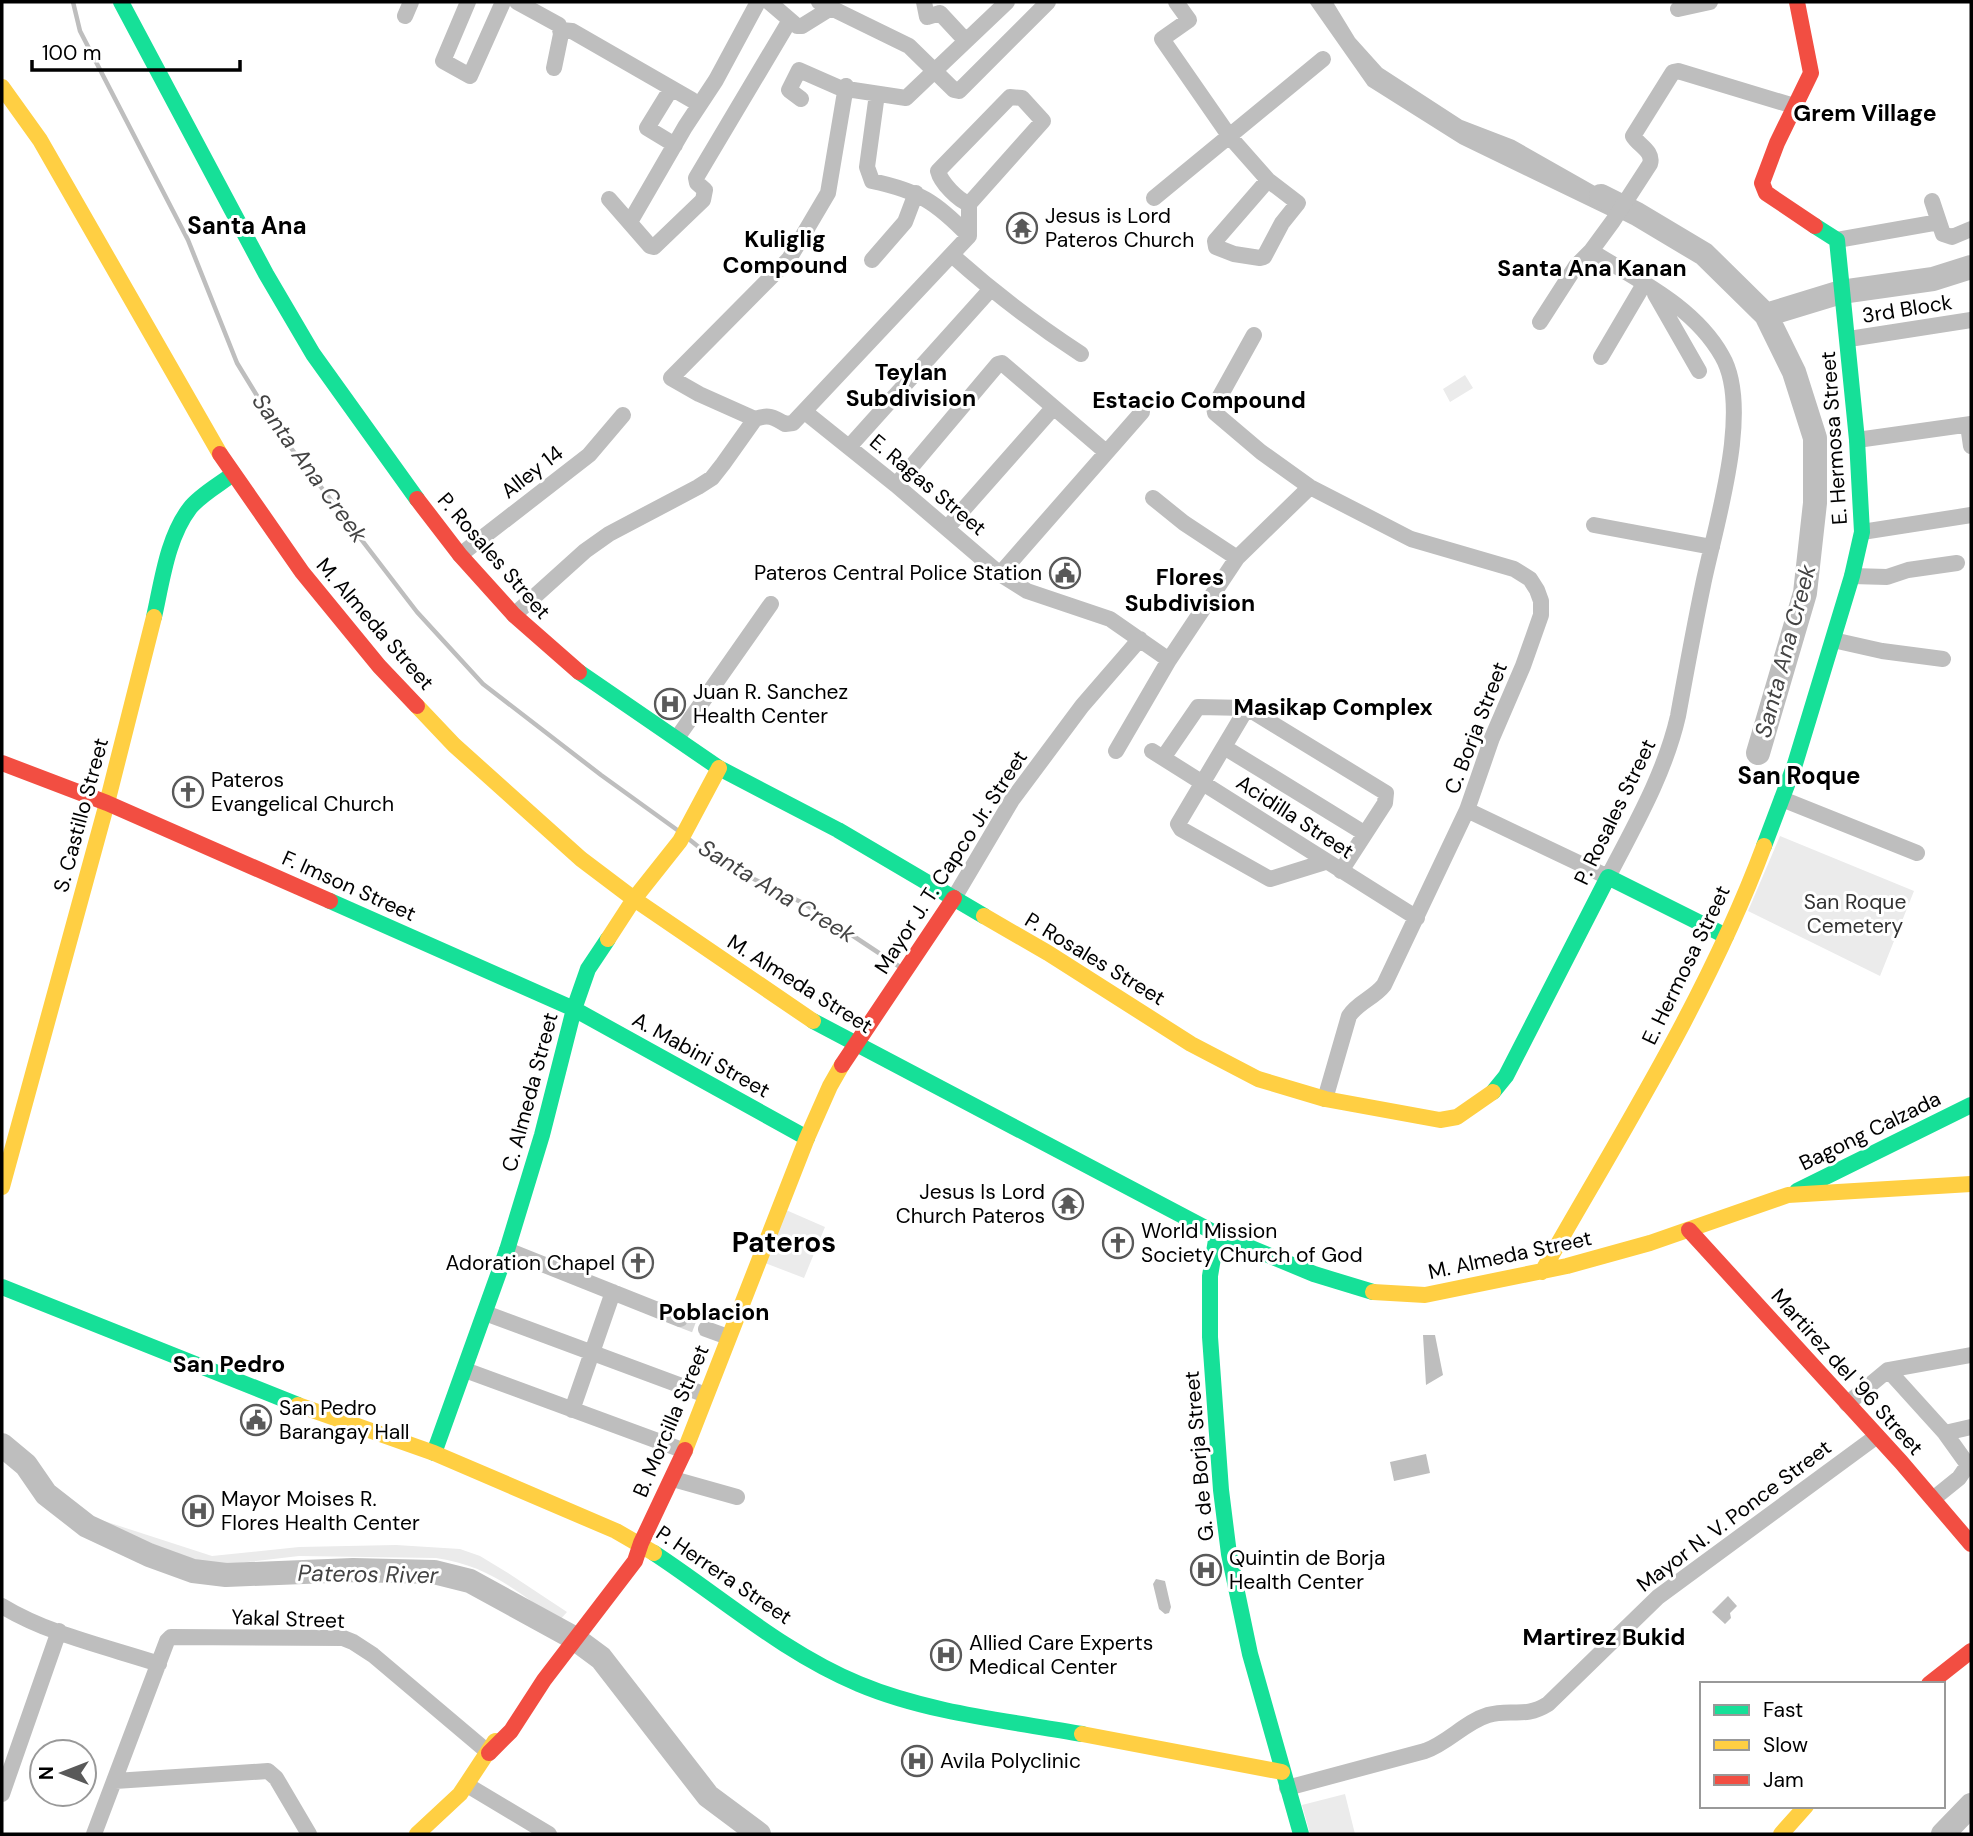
<svg xmlns="http://www.w3.org/2000/svg" width="1973" height="1836" viewBox="0 0 1973 1836" font-family="'DM Sans',sans-serif">
	<rect width="100%" height="100%" fill="#fff"/>
	<path fill="#ebebeb" d="M1465,375L1473,388L1450,402L1443,389Z
		M1780,836L1914,891L1880,976L1748,911Z
		M786,1210L825,1227L804,1278L765,1263Z
		M101,1520L212,1556L299,1547L396,1545L460,1549L480,1556L508,1573L567,1612L559,1621C516,1591 490,1566 436,1558L299,1556L205,1567L102,1529L99,1527Z
		M1345,1794L1355,1834H1310L1302,1805Z"/>
	<path fill="#bebebe" d="M1309,2H1333L1355,38L1382,68L1462,120L1514,140L1618,199L1609,216L1460,144L1368,86Z
		M1423,1335H1435L1443,1375L1426,1385Z
		M1426,1454L1430,1473L1394,1481L1390,1462Z
		M1156,1579L1165,1581L1171,1607L1169,1613L1165,1614L1159,1609L1153,1584Z
		M1728,1596L1737,1606L1730,1613L1731,1618L1725,1624L1712,1612Z"/>
	<g fill="none" stroke-linecap="round" stroke-linejoin="round">
		<path stroke="#bebebe" stroke-width="4.5" d="M73,2L80,31L188,240L237,363L281,435L417,612L483,684L601,775L680,832
			M690,840L715,860L805,904L900,967"/>
		<path stroke="#bebebe" stroke-width="24" d="M1601,196L1637,214L1704,254L1766,315L1794,372L1815,438V503L1805,593L1758,753
			M1766,315L1841,292L1933,279L1971,267
			M2,1445L26,1465L46,1494L87,1526L149,1555L193,1571L226,1575L353,1570L434,1572L470,1581L574,1638L601,1658L708,1796L759,1834
			M1943,1834L1971,1805"/>
		<path stroke="#d9d9d9" stroke-width="16" stroke-dasharray="16 8" stroke-linecap="butt" d="M680,1319L706,1329"/>
		<path stroke="#bebebe" stroke-width="16" d="M468,2L443,61L470,76L503,2
			M517,2L559,25L561,34L554,68
			M769,2L797,26H802L831,8
			M819,2L909,46L954,90L959,91L1048,2
			M924,2L927,17L940,13L966,41
			M1176,2L1189,20L1162,39L1230,137L1268,180L1298,203L1282,223L1264,257L1260,258L1234,254L1216,247L1215,241L1268,180
			M1678,9L1710,2
			M405,16L411,2
			M561,30L572,31L692,100L699,106
			M671,89L647,128L675,145
			M877,94L867,167L872,181C919,191 936,202 969,236
			M801,99L789,90L799,70L840,88L906,98L1007,2
			M1154,198L1323,59
			M609,199L650,246L654,247L703,200L705,190L697,183L696,178L790,20
			M1932,201L1943,234L1952,237L1971,229
			M630,222L685,127L716,80L758,2
			M969,236V204C958,200 941,183 938,171L1010,97L1022,98L1043,121L969,204
			M1837,240L1939,222
			M952,255C993,292 1035,324 1081,354
			M872,260L905,222L916,193
			M1655,294L1699,371
			M1540,322L1576,266L1591,251L1613,221L1650,164C1654,151 1638,145 1633,136L1673,72L1678,71L1794,106
			M1254,335L1214,407L1215,413L1261,452L1310,487L1411,539L1514,569L1530,579L1537,590L1541,601V615L1523,666L1492,738L1467,810L1384,985C1374,998 1358,1002 1349,1016L1325,1099
			M1849,339L1971,320
			M1601,357L1644,284
			M805,412L896,485L1000,574L1027,591L1110,619L1169,660
			M755,419L699,394L671,378L789,259L828,193L846,86
			M1968,425L1971,446
			M1857,440L1971,424
			M849,447L990,290
			M896,485L998,364L1002,363L1106,452
			M1153,498L1184,523L1237,558
			M1594,525L1712,547
			M947,528L1053,408
			M1862,532L1971,515
			M460,555L589,455L623,415
			M1000,574L1142,412
			M1852,576L1887,577L1908,570L1957,563
			M514,615L585,551L609,534L698,487L712,478L723,464L755,419C768,414 774,417 785,424L793,423L969,236
			M1833,640L1882,651L1943,659
			M1247,708L1178,824L1181,829L1270,879L1325,862
			M677,738L771,604
			M1224,747L1364,833
			M1116,751L1169,660L1237,558L1310,487
			M1152,751L1417,918
			M1163,758L1198,707L1247,708L1386,793L1385,803L1341,871
			M1782,799L1917,853
			M1467,810L1608,877C1635,825 1665,773 1678,716C1686,672 1694,628 1703,585C1715,526 1753,409 1722,356C1694,306 1637,280 1591,251
			M954,898L1012,800L1082,706L1140,639
			M507,1250L680,1319
			M485,1313L706,1395
			M706,1329L728,1337
			M465,1370L685,1451
			M1888,1370L1945,1433L1971,1427
			M1847,1404L1888,1370L1971,1355
			M572,1410L613,1292
			M673,1479L737,1497
			M1933,1499L1959,1478L1968,1465L1945,1433
			M2,1606C48,1634 107,1647 159,1664
			M115,1781L268,1771L276,1778L309,1834
			M467,1785L549,1834
			M1287,1788L1425,1751C1448,1743 1465,1722 1488,1715C1512,1708 1524,1719 1548,1704L1658,1597L1877,1436
			M2,1794L59,1631
			M94,1834L167,1641L171,1637L343,1638L353,1642L373,1655L489,1753"/>
		<path stroke="#16e098" stroke-width="16" d="M121,2L266,274L313,354L417,499
			M154,617C162,582 167,538 190,508C200,495 220,484 233,474
			M579,672L719,768L838,830L984,916
			M1764,846L1795,764L1852,576L1862,532L1857,440L1837,240L1815,226
			M330,901L574,1009L807,1138
			M813,1021L1217,1234L1314,1274L1373,1292
			M1493,1092L1506,1076L1608,877L1726,936
			M1797,1191L1971,1105
			M1217,1234L1210,1276V1337L1221,1490L1229,1554L1250,1654L1301,1834
			M2,1287L298,1405
			M434,1453L507,1250L542,1135L574,1009L588,969L608,939
			M654,1553C721,1597 784,1653 859,1684C928,1713 1009,1721 1082,1734"/>
		<path stroke="#ffcf43" stroke-width="16" d="M2,87L40,140L220,454
			M417,706L454,745L581,859L634,899L813,1021
			M984,916L1048,953L1191,1044L1258,1079L1325,1099L1440,1120L1457,1117L1493,1092
			M608,939L634,899L680,841L719,768
			M2,1187L107,803L154,617
			M1542,1272C1621,1133 1708,996 1764,846
			M1373,1292L1425,1295L1567,1266L1650,1243L1788,1195L1971,1184
			M298,1405L434,1453L616,1531L654,1553
			M685,1450L807,1138L830,1086L842,1065
			M1082,1734L1282,1772
			M417,1834L460,1794L495,1741
			M1781,1834L1806,1806"/>
		<path stroke="#f24e42" stroke-width="16" d="M1797,2L1811,73L1777,143L1762,183L1766,193L1815,226
			M220,454L302,572L379,666L417,706
			M417,499L460,555L514,615L579,672
			M2,763L107,803L330,901
			M842,1065L954,898
			M1689,1230L1901,1462L1971,1544
			M1929,1684L1971,1651
			M489,1753L511,1731L544,1680L635,1561L641,1543L685,1450"/>
	</g>
	<defs>
		<g id="temple-ring" transform="scale(1.575)"><circle r="9.5" fill="#fff" stroke="#595959" stroke-width="1.5"/><path d="M0-6L5-2H3V0L6.5 2.5H4V6H1.5V3h-3V6H-4V2.5H-6.5L-3 0V-2H-5Z" fill="#595959"/></g>
		<g id="civic-ring" transform="scale(1.575)"><circle r="9.5" fill="#fff" stroke="#595959" stroke-width="1.5"/><path d="M-.6-6.5H3V-4.5H.6V-3L4-1V1h2V6H-6V1h2V-1L-.6-3ZM-1.2 2.5V6h2.4V2.5Z" fill="#595959"/></g>
		<g id="hospital-ring" transform="scale(1.575)"><circle r="9.5" fill="#fff" stroke="#595959" stroke-width="1.5"/><path d="M-5-5h3v3.5h4V-5h3V5h-3V1.5h-4V5h-3Z" fill="#595959"/></g>
		<g id="church-ring" transform="scale(1.575)"><circle r="9.5" fill="#fff" stroke="#595959" stroke-width="1.5"/><path d="M-1.2-6h2.4v3.5h3.3v2.4h-3.3V6h-2.4V-.1h-3.3v-2.4h3.3Z" fill="#595959"/></g>
	</defs>
	<g fill-rule="evenodd">
		<use href="#temple-ring" x="1022" y="228"/>
		<use href="#civic-ring" x="1065" y="573"/>
		<use href="#hospital-ring" x="670" y="704"/>
		<use href="#church-ring" x="188" y="792"/>
		<use href="#temple-ring" x="1068" y="1204"/>
		<use href="#church-ring" x="1118" y="1243"/>
		<use href="#church-ring" x="638" y="1263"/>
		<use href="#civic-ring" x="256" y="1420"/>
		<use href="#hospital-ring" x="198" y="1511"/>
		<use href="#hospital-ring" x="1206" y="1570"/>
		<use href="#hospital-ring" x="946" y="1655"/>
		<use href="#hospital-ring" x="917" y="1761"/>
	</g>
	<g text-anchor="middle" dominant-baseline="central" stroke-width="6" stroke-linejoin="round" paint-order="stroke">
		<g font-size="21" fill="#000" stroke="#fff" text-anchor="start">
			<text x="1045" y="216">Jesus is Lord<tspan x="1045" dy="24">Pateros Church</tspan></text>
			<text x="1042" y="573" text-anchor="end">Pateros Central Police Station</text>
			<text x="693" y="692">Juan R. Sanchez<tspan x="693" dy="24">Health Center</tspan></text>
			<text x="211" y="780">Pateros<tspan x="211" dy="24">Evangelical Church</tspan></text>
			<text x="1045" y="1192" text-anchor="end">Jesus Is Lord<tspan x="1045" dy="24">Church Pateros</tspan></text>
			<text x="1141" y="1231">World Mission<tspan x="1141" dy="24">Society Church of God</tspan></text>
			<text x="615" y="1263" text-anchor="end">Adoration Chapel</text>
			<text x="279" y="1408">San Pedro<tspan x="279" dy="24">Barangay Hall</tspan></text>
			<text x="221" y="1499">Mayor Moises R.<tspan x="221" dy="24">Flores Health Center</tspan></text>
			<text x="1229" y="1558">Quintin de Borja<tspan x="1229" dy="24">Health Center</tspan></text>
			<text x="969" y="1643">Allied Care Experts<tspan x="969" dy="24">Medical Center</tspan></text>
			<text x="940" y="1761">Avila Polyclinic</text>
		</g>
		<g font-size="21" fill="#000" stroke="#fff">
			<text transform="translate(1907 309) rotate(-9)">3rd Block</text>
			<text transform="translate(1834 438) rotate(-94)">E. Hermosa Street</text>
			<text transform="translate(532 472) rotate(-38)">Alley 14</text>
			<text transform="translate(928 485) rotate(40)">E. Ragas Street</text>
			<text transform="translate(494 556) rotate(49)">P. Rosales Street</text>
			<text transform="translate(375 624) rotate(49)">M. Almeda Street</text>
			<text transform="translate(1476 728) rotate(-69)">C. Borja Street</text>
			<text transform="translate(1615 812) rotate(-64)">P. Rosales Street</text>
			<text transform="translate(81 815) rotate(-75)">S. Castillo Street</text>
			<text transform="translate(1295 817) rotate(33)">Acidilla Street</text>
			<text transform="translate(951 862) rotate(-57)">Mayor J. T. Capco Jr. Street</text>
			<text transform="translate(349 886) rotate(24)">F. Imson Street</text>
			<text transform="translate(1095 959) rotate(31)">P. Rosales Street</text>
			<text transform="translate(1686 965) rotate(-64)">E. Hermosa Street</text>
			<text transform="translate(800 984) rotate(32)">M. Almeda Street</text>
			<text transform="translate(701 1055) rotate(29)">A. Mabini Street</text>
			<text transform="translate(530 1092) rotate(-75)">C. Almeda Street</text>
			<text transform="translate(1870 1131) rotate(-26)">Bagong Calzada</text>
			<text transform="translate(1510 1255) rotate(-12)">M. Almeda Street</text>
			<text transform="translate(1847 1372) rotate(48)">Martirez del '96 Street</text>
			<text transform="translate(671 1421) rotate(-67)">B. Morcilla Street</text>
			<text transform="translate(1199 1456) rotate(-95)">G. de Borja Street</text>
			<text transform="translate(1734 1516) rotate(-37)">Mayor N. V. Ponce Street</text>
			<text transform="translate(724 1575) rotate(34)">P. Herrera Street</text>
			<text transform="translate(288 1619) rotate(2)">Yakal Street</text>
		</g>
		<g font-size="21" fill="#323232" stroke="#fff">
			<text x="1855" y="902">San Roque<tspan x="1855" dy="24">Cemetery</tspan></text>
		</g>
		<g font-size="23" font-weight="bold" fill="#000" stroke="#fff">
			<text x="1865" y="113">Grem Village</text>
			<text x="785" y="239">Kuliglig<tspan x="785" dy="26">Compound</tspan></text>
			<text x="1592" y="268">Santa Ana Kanan</text>
			<text x="911" y="372">Teylan<tspan x="911" dy="26">Subdivision</tspan></text>
			<text x="1199" y="400">Estacio Compound</text>
			<text x="1190" y="577">Flores<tspan x="1190" dy="26">Subdivision</tspan></text>
			<text x="1333" y="707">Masikap Complex</text>
			<text x="714" y="1312">Poblacion</text>
			<text x="229" y="1364">San Pedro</text>
			<text x="1604" y="1637">Martirez Bukid</text>
		</g>
		<g font-size="23" font-style="italic" fill="#434343" stroke="#fff">
			<text transform="translate(310 468) rotate(54)">Santa Ana Creek</text>
			<text transform="translate(1785 651) rotate(-75)">Santa Ana Creek</text>
			<text transform="translate(777 891) rotate(31)">Santa Ana Creek</text>
			<text transform="translate(368 1574) rotate(1)">Pateros River</text>
		</g>
		<g font-size="24" font-weight="bold" fill="#000" stroke="#fff">
			<text x="247" y="225">Santa Ana</text>
			<text x="1799" y="775">San Roque</text>
		</g>
		<g font-size="28" font-weight="bold" fill="#000" stroke="#fff">
			<text x="784" y="1242">Pateros</text>
		</g>
	</g>
	<rect width="1973" height="1836" fill="none" stroke="#000000" stroke-width="7"/>
	<rect x="1700" y="1682" width="245" height="126" fill="#ffffff" stroke="#999999" stroke-width="2"/>
	<rect x="1714" y="1705" width="35" height="10" fill="#16e098" stroke="#999999" stroke-width="2"/>
	<text x="1763" y="1717" font-size="21" fill="#000000">Fast</text>
	<rect x="1714" y="1740" width="35" height="10" fill="#ffcf43" stroke="#999999" stroke-width="2"/>
	<text x="1763" y="1752" font-size="21" fill="#000000">Slow</text>
	<rect x="1714" y="1775" width="35" height="10" fill="#f24e42" stroke="#999999" stroke-width="2"/>
	<text x="1763" y="1787" font-size="21" fill="#000000">Jam</text>
	<g transform="translate(63 1773) rotate(270)"><circle r="33" fill="#ffffff" stroke="#999999" stroke-width="2"/>
	<path d="M0-5L12 26L0 18L-12 26Z" fill="#595959"/>
	<text y="-10" font-size="19" font-weight="bold" text-anchor="middle" fill="#000000">N</text>
	</g>
	<path d="M32 60v10h208v-10" fill="none" stroke="#000000" stroke-width="3.5"/>
	<text x="42" y="60" font-size="21" fill="#000000" stroke="#ffffff" stroke-width="5" paint-order="stroke">100 m</text>
</svg>
